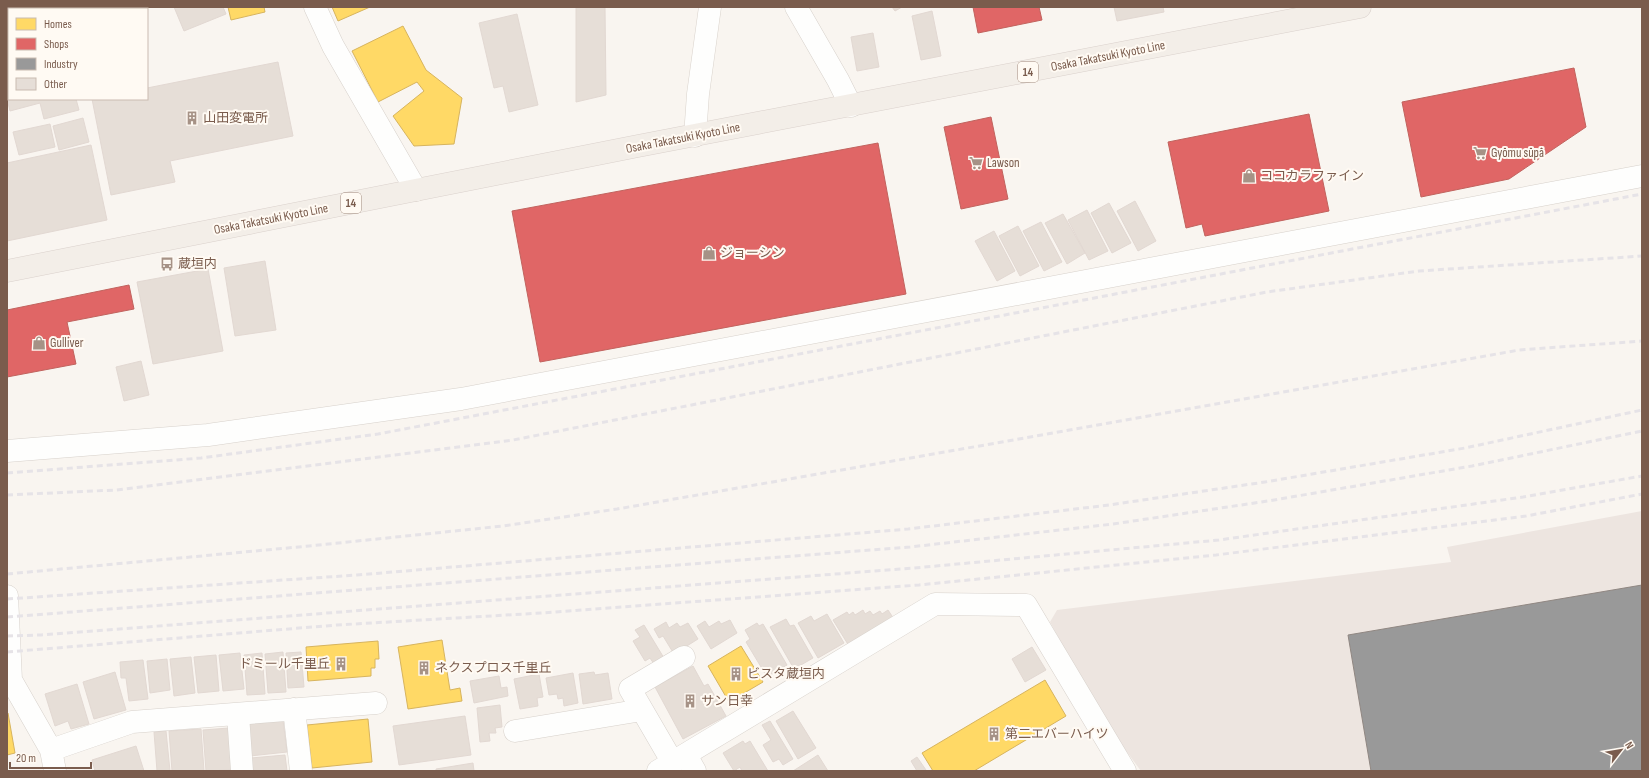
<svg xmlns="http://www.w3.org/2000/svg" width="1649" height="778" viewBox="0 0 1649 778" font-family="'Sofia Sans Condensed','Noto Sans JP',sans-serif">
	<rect width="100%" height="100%" fill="#f9f5f0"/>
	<path fill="#ede5e0" d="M1642,511V771H1141L1104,721L1050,622L1057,610L1451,562L1447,547Z"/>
	<path fill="#ffd966" stroke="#d7b45e" d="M228,7H264L265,12L231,20Z
		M332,7H370L338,21Z
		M403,26L426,70L462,98L454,144L414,146L393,116L424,91L417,82L378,102L352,51Z
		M442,640L450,690L460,688L462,701L408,709L398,647Z
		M378,641L379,659H375V668H371V676L308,681L306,647Z
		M741,646L763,682L729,702L708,666Z
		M1045,680L1066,716L974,771H933L922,753Z
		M8,713L15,753L7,755V714Z
		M368,719L372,762L312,768L307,725Z"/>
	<path fill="#e06666" stroke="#c1635e" d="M973,7H1039L1042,20L978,33Z
		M1574,68L1586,127L1509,179L1421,197L1402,102Z
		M1309,114L1329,211L1205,236L1202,224L1186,228L1168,142Z
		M991,117L1008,199L961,209L944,127Z
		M878,143L906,294L540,362L512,211Z
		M129,285L134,309L67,322L76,364L7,377V310Z"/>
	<path fill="#999" stroke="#908782" d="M1642,585V771H1371L1348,635Z"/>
	<path fill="#e6ded7" stroke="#e2d8d2" d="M13,7H52V9H13Z
		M64,7H87L88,9H65Z
		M174,7H223L226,14L184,31Z
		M576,7H605L606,95L576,102Z
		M892,7H902L895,11Z
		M1114,7H1163L1164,12L1117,21Z
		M932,11L941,56L921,60L912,16Z
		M517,14L538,105L509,112L503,86L494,88L479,23Z
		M9,23V52H7V24Z
		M873,33L879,67L857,71L851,37Z
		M9,60V82L7,74V61Z
		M278,62L293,136L170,161L175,182L111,195L92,99H147V88Z
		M9,99H76L79,110L44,119L40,103L10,111L8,103Z
		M83,118L89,142L59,150L53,126Z
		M50,124L55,147L19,155L13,132Z
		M91,145L107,220L7,241V163Z
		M1135,201L1156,241L1138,251L1117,211Z
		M1109,203L1131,243L1112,253L1091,213Z
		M1087,210L1108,251L1089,260L1068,220Z
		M1063,214L1085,253L1067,264L1045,223Z
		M1041,222L1062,262L1044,271L1023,231Z
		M1018,226L1039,266L1020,276L999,236Z
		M994,231L1015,271L997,281L975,241Z
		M265,261L276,330L235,336L224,268Z
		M208,269L223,351L153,364L137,282Z
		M141,361L149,395L124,401L116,367Z
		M863,610L865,614L870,611L873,615L880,611L882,614L888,610L894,619L849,646L833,620L847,612L849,615L853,612L855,615Z
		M827,614L844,643L818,658L798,623L811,616L814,621Z
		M786,619L790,626L794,625L813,658L794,669L770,627Z
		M730,620L737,633L711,649L697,626L705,621L709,627L719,621L721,624Z
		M666,622L669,628L677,623L680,627L688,623L698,639L674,654L663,636L659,638L654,629Z
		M757,623L759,626L763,624L787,665L767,677L746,642L750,639L745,630Z
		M644,625L664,658L654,664L650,658L645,661L633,641L640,637L635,630Z
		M1032,647L1046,670L1025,682L1012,659Z
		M283,652L286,692L268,693L265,654Z
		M301,652L304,687L288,688L286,653Z
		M240,653L244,689L223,691L219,655Z
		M262,653L265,694L247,695L244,655Z
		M216,655L219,691L198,693L194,657Z
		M191,657L195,693L174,696L170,659Z
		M167,659L170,690L150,693L147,661Z
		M143,660L148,699L129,701L126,678H121L120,662Z
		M693,666L704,686L708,684L726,716L683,739L655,687Z
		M115,672L126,710L94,719L83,682Z
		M594,672L595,675L608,673L612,699L583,704L579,674Z
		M573,673L578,703L564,706L563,698L558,699L557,694L549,695L546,678Z
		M539,674L543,697L537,698L538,706L520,709L514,679Z
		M499,676L501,688L507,687L508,696L474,703L470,681Z
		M77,684L89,724L71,729L68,721L55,726L45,694Z
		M500,705L502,727L495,728L496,733H489L490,741L480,742L477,708Z
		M793,711L816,748L798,759L776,721Z
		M465,716L471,755L399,765L393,726Z
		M283,720L287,752L250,756L246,724Z
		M770,721L793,759L783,765L779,759L773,762L763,745L771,740L762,725Z
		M229,728L232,770L206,771L203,730Z
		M201,729L204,771H172L169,731Z
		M166,731L170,771H157L154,732Z
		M743,741L745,744L750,741L768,771H742L740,767L734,771L723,753Z
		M136,746L144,771H95L92,760Z
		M285,755L287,771H252L251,758Z
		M818,755L828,771H793Z
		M917,757L926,770L925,771H917L911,761Z
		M473,763L474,771H436V769Z"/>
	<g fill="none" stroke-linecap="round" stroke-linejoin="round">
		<g stroke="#d7d1cb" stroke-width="23">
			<path id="street" d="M315,7L333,46L416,190
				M796,7L838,80L851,106
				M7,451L208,435L461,399L1642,176
				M7,596L11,680L51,750L55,771
				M294,709L301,771
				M238,715L242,771
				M515,731L642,710
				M51,750L132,722L376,703
				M686,755L695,771
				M673,763L630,689L684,657
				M658,771L935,604L1026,605L1125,771"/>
		</g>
		<g stroke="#d9d2cb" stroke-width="23">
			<path id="secondary" d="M695,136L698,94L710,7"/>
		</g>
		<g stroke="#dad1cc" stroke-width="23">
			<path id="primary" d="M7,271L638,146L1360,7"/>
		</g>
		<use href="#street" stroke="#fefefd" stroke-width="22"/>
		<use href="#secondary" stroke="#fefefd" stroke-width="22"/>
		<use href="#primary" stroke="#f3eee8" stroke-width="22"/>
		<path stroke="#e6e3e7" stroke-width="3" stroke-dasharray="6 4" stroke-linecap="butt" d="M7,473L201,458L378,434L1642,194
			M7,495L116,490L513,440L1267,292L1419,271L1642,256
			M7,574L309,546L503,526L617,509L1002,442L1519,350L1642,341
			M7,599L357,575L908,529L1109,505L1265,482L1465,448L1642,410
			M7,617L910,547L1113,524L1268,501L1472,466L1642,431
			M7,636L41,635L914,568L1219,540L1523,497L1642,476
			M7,652L337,625L541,613L919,585L1216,555L1526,516L1642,494"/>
	</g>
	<defs>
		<g id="building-bare" transform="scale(1.08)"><path d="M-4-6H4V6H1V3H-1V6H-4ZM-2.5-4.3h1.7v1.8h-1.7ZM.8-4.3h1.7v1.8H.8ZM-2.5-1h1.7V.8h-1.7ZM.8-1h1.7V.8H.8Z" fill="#a69286" stroke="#fffaf3" stroke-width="2.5" paint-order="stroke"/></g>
		<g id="supermarket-bare" transform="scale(1.08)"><path d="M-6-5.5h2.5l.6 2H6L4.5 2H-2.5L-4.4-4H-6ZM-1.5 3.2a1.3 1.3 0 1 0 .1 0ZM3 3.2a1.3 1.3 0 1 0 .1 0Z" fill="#a69286" stroke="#fffaf3" stroke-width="2.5" paint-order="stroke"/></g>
		<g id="shop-bare" transform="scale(1.08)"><path d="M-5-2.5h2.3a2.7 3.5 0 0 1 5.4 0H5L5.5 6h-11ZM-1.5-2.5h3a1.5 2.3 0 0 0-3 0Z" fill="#a69286" stroke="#fffaf3" stroke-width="2.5" paint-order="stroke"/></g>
		<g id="bus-bare" transform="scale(1.08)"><path d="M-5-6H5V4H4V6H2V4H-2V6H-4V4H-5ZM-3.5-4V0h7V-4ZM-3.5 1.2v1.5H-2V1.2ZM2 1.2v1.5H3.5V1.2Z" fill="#a69286" stroke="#fffaf3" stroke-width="2.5" paint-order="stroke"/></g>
	</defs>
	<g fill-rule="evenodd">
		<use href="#building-bare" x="192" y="118"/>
		<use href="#supermarket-bare" x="1480" y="153"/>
		<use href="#supermarket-bare" x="976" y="163"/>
		<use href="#shop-bare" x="1249" y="176"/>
		<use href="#shop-bare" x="709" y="253"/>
		<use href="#bus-bare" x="167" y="264"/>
		<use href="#shop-bare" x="39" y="343"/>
		<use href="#building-bare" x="341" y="664"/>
		<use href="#building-bare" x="424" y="668"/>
		<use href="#building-bare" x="736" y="674"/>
		<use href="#building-bare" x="690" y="701"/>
		<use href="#building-bare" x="994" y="734"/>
	</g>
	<g text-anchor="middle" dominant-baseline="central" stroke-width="4" stroke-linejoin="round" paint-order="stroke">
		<g fill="#fffaf3" stroke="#a28b7f" stroke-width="1">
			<rect x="1018" y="62" width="20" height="20" rx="3"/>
			<rect x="341" y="193" width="20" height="20" rx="3"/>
		</g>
		<g font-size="12" font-weight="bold" fill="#7a5c4d">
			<text x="1028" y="72">14</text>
			<text x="351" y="203">14</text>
		</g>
		<g font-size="13" fill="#7a5c4d" stroke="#fffaf3">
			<text transform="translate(1108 56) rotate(-11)">Osaka Takatsuki Kyoto Line</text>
			<text transform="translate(683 138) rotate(-11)">Osaka Takatsuki Kyoto Line</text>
			<text transform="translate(271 219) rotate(-11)">Osaka Takatsuki Kyoto Line</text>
		</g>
		<g font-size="13" fill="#7a5c4d" stroke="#fffaf3" text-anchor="start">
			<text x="203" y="118">山田変電所</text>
			<text x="1491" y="153">Gyōmu sūpā</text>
			<text x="987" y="163">Lawson</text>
			<text x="1260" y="176">ココカラファイン</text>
			<text x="720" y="253">ジョーシン</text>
			<text x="178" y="264">蔵垣内</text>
			<text x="50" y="343">Gulliver</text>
			<text x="330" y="664" text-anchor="end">ドミール千里丘</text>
			<text x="435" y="668">ネクスプロス千里丘</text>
			<text x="747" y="674">ビスタ蔵垣内</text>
			<text x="701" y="701">サン日幸</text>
			<text x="1005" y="734">第二エバーハイツ</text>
		</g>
	</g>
	<rect width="1649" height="778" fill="none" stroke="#7a5c4d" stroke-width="16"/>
	<rect x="8" y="8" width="140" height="92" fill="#fffaf3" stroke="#cabbb1"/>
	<rect x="16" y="18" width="20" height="12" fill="#ffd966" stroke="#cabbb1"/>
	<text x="44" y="28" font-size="12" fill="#7a5c4d">Homes</text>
	<rect x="16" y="38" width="20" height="12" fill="#e06666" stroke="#cabbb1"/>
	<text x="44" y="48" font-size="12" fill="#7a5c4d">Shops</text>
	<rect x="16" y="58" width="20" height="12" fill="#999999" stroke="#cabbb1"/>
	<text x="44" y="68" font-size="12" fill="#7a5c4d">Industry</text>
	<rect x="16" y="78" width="20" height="12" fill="#e6ded7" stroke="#cabbb1"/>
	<text x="44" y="88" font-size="12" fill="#7a5c4d">Other</text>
	<g transform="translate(1621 750) rotate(59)" stroke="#fffaf3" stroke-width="3" paint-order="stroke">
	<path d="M0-3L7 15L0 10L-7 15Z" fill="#7a5c4d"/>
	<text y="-6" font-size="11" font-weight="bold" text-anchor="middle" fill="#7a5c4d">N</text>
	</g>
	<path d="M10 762v6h81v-6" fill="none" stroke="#7a5c4d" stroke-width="2"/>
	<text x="16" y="762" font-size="12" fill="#7a5c4d" stroke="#fffaf3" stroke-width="3" paint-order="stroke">20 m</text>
</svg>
